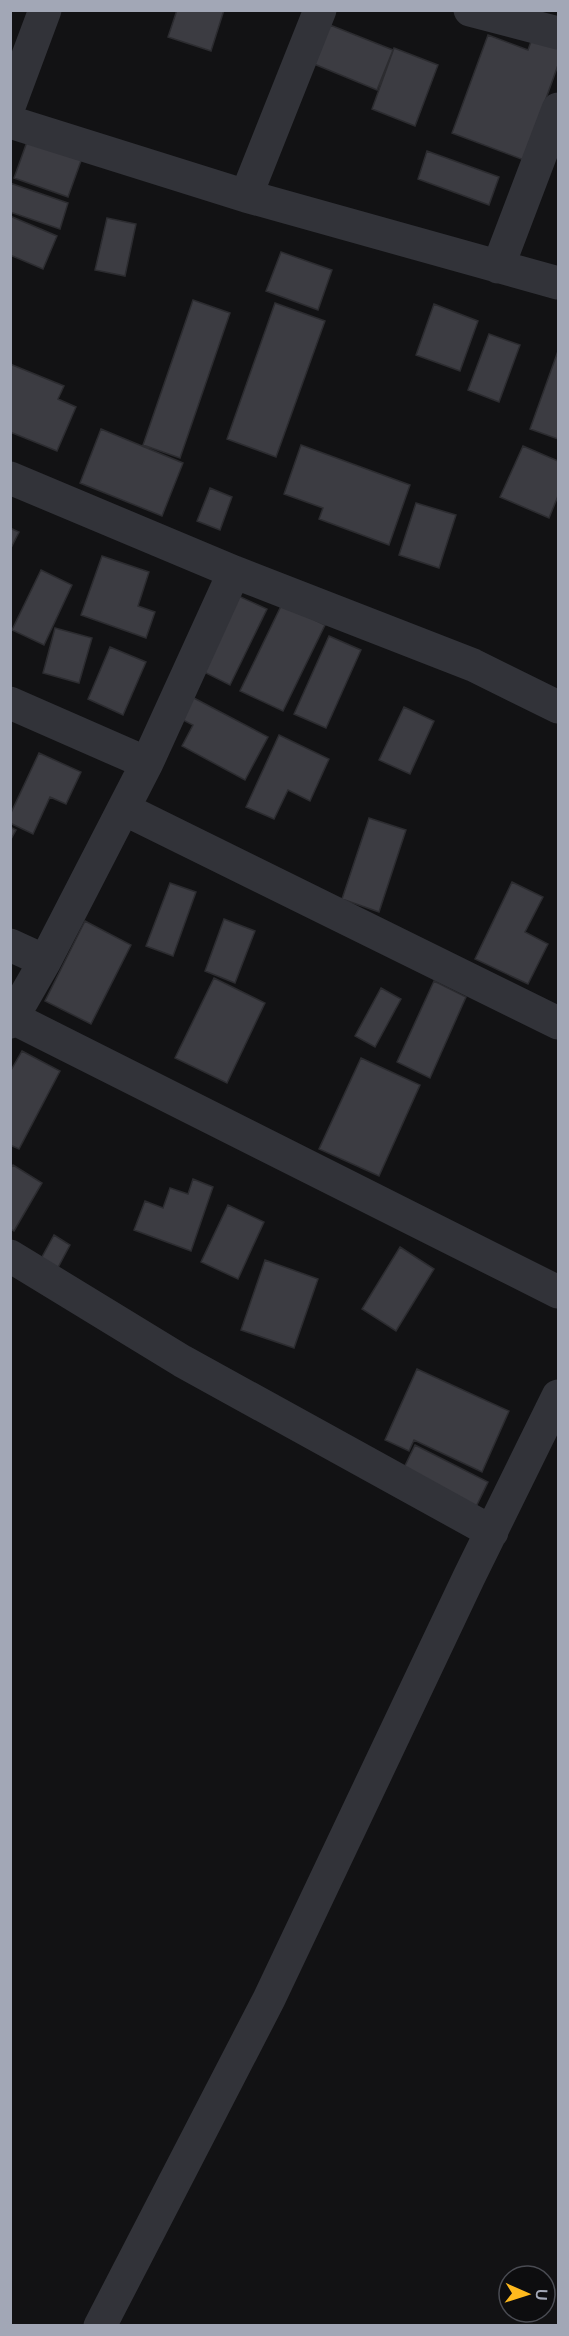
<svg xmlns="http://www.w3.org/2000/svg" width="569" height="2336" viewBox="0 0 569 2336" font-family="'Nunito Sans',sans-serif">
	<rect width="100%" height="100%" fill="#121214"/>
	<path fill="#3c3c42" stroke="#2c2c30" stroke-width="1.5" d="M177,10H224L211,51L168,37Z
		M330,25L393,50L377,90L314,64Z
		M488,35L528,50L533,36L558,45V65L524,160L452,133Z
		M394,48L438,65L415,126L372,109Z
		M28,139L82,158L68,197L14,178Z
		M427,151L499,177L489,205L418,179Z
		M10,183L68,203L60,229L10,212Z
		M10,216L57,236L43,269L10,255Z
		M107,218L136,224L125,276L95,270Z
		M281,252L332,270L318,310L266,291Z
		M193,300L230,313L180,458L143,445Z
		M275,303L325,321L276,457L227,439Z
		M434,304L478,321L460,371L416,355Z
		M489,334L520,345L499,402L468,390Z
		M558,351V439L530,429Z
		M10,364L64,386L58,399L76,407L57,451L10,432Z
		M101,429L183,463L162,516L80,483Z
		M301,445L410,485L389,545L319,519L323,508L284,494Z
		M523,446L558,461V496L549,518L500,497Z
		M210,488L232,497L220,530L197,521Z
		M416,503L456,515L439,568L399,555Z
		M10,528L19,532L10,550Z
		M102,556L149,572L138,606L155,612L146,638L81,615Z
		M41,570L72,585L44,645L12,630Z
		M234,594L267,609L230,685L198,669Z
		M282,604L325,625L283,711L240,691Z
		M55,628L92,638L79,683L43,673Z
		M329,636L361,650L326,728L294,714Z
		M110,647L146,662L123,715L88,699Z
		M192,697L268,737L245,780L182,746L193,725L181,719Z
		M404,707L434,721L410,774L379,760Z
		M279,735L329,759L310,801L288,790L274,819L246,807Z
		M39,753L81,772L66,804L50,797L33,834L10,823V815Z
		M369,818L406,830L379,912L342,899Z
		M10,827L16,830L10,841Z
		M512,882L543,897L525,932L548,944L528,984L475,959Z
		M170,883L196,892L173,956L146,946Z
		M224,919L255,931L235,983L205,971Z
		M85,921L131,945L91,1024L45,1001Z
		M214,978L265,1003L227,1083L175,1058Z
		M434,981L466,997L430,1078L397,1062Z
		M381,988L401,999L375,1047L355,1036Z
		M22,1051L60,1071L19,1149L10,1145V1072Z
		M361,1058L420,1085L379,1176L319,1149Z
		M13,1165L42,1183L14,1231L10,1229V1169Z
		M193,1179L213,1187L191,1251L134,1230L145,1201L163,1208L170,1188L188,1194Z
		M228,1205L264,1222L238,1279L201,1262Z
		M54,1235L70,1245L54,1275L37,1266Z
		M400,1247L434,1269L396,1331L362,1309Z
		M265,1260L318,1279L294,1348L241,1330Z
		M417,1369L509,1411L482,1472L414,1440L409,1451L385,1440Z
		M415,1445L488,1482L474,1511L401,1474Z"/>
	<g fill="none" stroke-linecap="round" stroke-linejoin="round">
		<path stroke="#323339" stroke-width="33" d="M470,10L558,33
			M10,104L45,10
			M10,122L246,196L558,283
			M246,196L320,10
			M498,267L558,109
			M10,478L234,572L473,665L558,707
			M10,703L147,763
			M124,809L558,1023
			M10,945L45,961
			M13,1018L558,1292
			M10,1022L45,961L147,763L234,572
			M10,1256L182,1361L492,1532
			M100,2326L269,1999L469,1577L558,1396"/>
	</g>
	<rect width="569" height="2336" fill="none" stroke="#a2a7b6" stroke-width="24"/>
	<g transform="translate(527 2294) rotate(93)"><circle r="28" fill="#0d0d0f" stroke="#494b52" stroke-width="1.5"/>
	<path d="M0-4.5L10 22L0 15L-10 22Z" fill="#ffba1e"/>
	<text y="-9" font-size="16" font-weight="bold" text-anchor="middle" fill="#a2a7b6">U</text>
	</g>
</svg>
